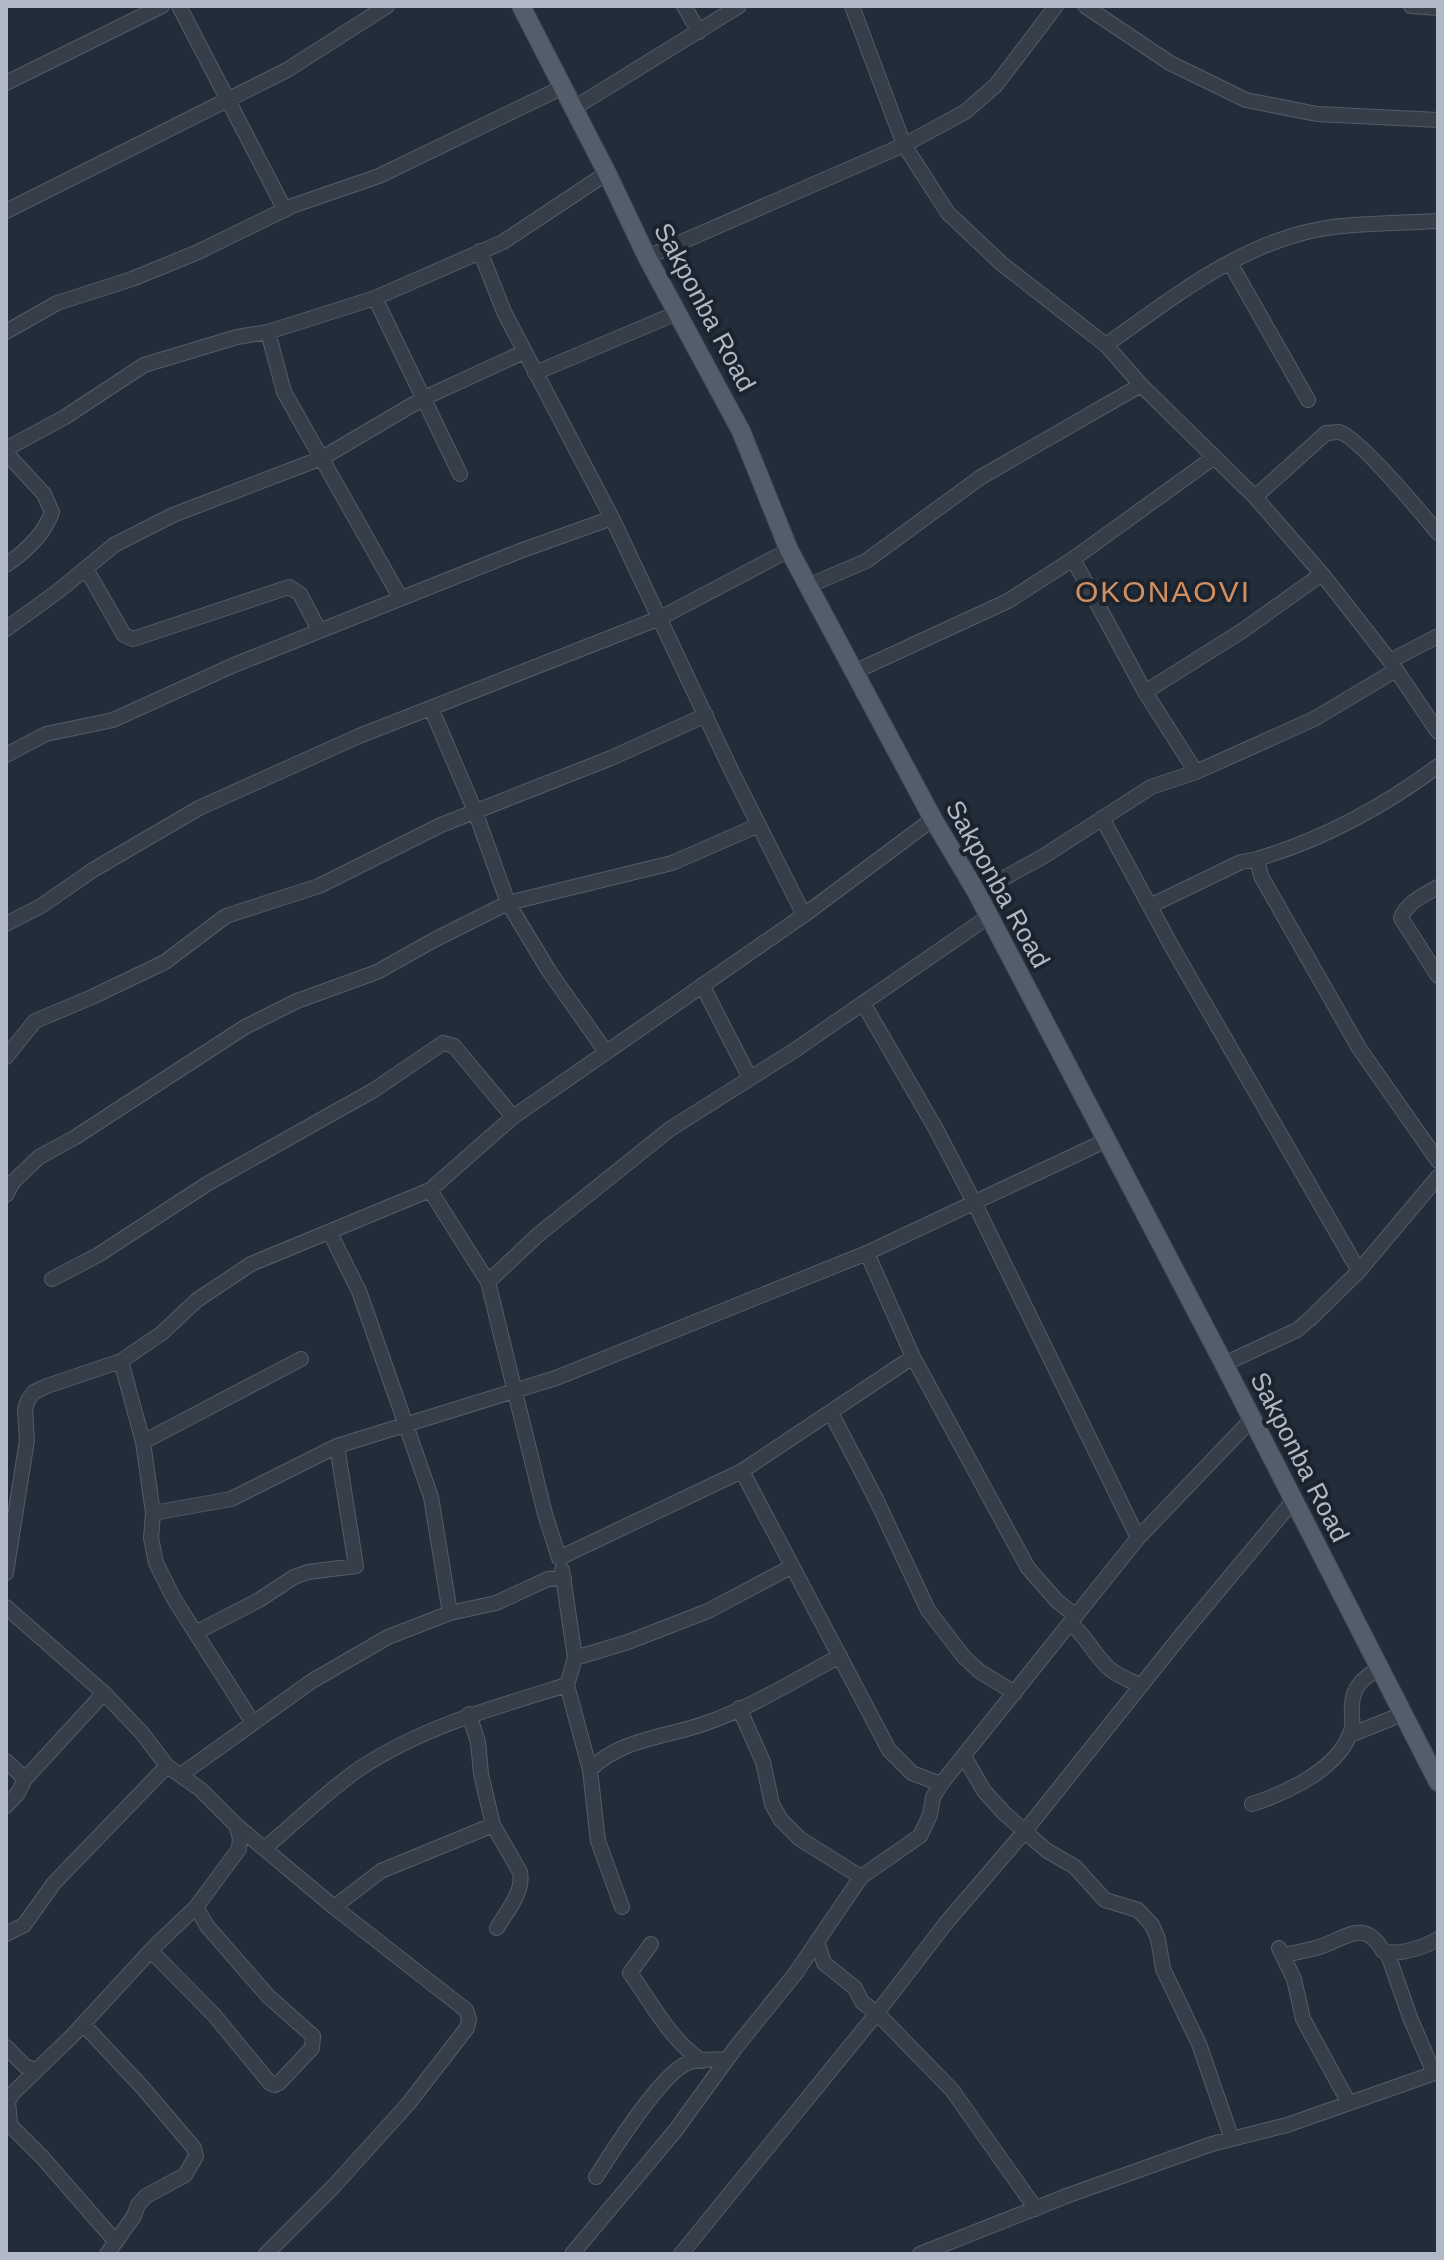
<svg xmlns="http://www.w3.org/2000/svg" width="1444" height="2260" viewBox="0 0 1444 2260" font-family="Helvetica,sans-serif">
	<rect width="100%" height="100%" fill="#222d39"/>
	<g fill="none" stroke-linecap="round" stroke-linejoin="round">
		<g stroke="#545c67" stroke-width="16">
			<path id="minor" d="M179,6L285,210
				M684,6L699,32
				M852,6L904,145L948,213L1002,264L1106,345L1141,385L1255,497L1322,574L1390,661L1438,732
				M1085,6L1170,63L1246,100L1317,114L1438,120
				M1411,6L1438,8
				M6,83L162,6
				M574,108L739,6
				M6,211L287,70L387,6
				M480,251L504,312L612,518L732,772L804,915
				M647,257L904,145L965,112L996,85L1056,6
				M1230,263L1308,400
				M375,298L460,474
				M6,332L57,303L132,279L198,252L292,206L379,176L563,87
				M268,332L284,392L400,597
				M1106,345C1175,296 1247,238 1333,227C1368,223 1403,223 1438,221
				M535,373L677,313
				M6,449L65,417L144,365L237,337L268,332L375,298L503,242L607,173
				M6,453L44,494L52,512C44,535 25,552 6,565
				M1255,497L1326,433C1327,433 1338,432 1339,432C1358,436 1423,515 1438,533
				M1073,559L1145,692L1242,631L1322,574
				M86,569L124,635L133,639L289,587L300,594L319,630
				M808,586L866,561L981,477L1141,385
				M6,629L61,589L114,545L173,515L322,458L424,398L524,352
				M1390,661L1438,636
				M854,672L1008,601L1073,559L1213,458
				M1145,692L1196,772
				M431,708L475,811L508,903L549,971L606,1052
				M6,755L46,734L113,720L234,665L520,551L612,518
				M1438,766C1383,807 1324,839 1257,859L1261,876L1359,1048L1438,1161
				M1102,818L1172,947L1359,1271
				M1438,887C1424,895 1407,902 1401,918L1438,976
				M977,893L1044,856L1151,787L1196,772L1314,719L1396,670
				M1150,906L1241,862L1257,859
				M6,924L41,906L93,870L199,808L359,736L660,618L789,550
				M702,985L750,1078
				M863,1003L936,1129L974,1202L1138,1538
				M6,1057L35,1021L92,997L165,962L226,916L319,886L441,825L611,758L706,715
				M430,1190L488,1282L545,1514L559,1558L742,1471L913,1357
				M6,1195L13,1182L39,1157L74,1138L245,1027L297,1001L377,972L434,940L508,903L672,863L759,825
				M330,1233L359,1291L431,1497L450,1613
				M867,1253L913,1357L1028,1568L1057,1601L1076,1616
				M52,1279L98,1255L207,1184L374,1090L443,1043L454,1046L513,1117
				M488,1282L539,1234L670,1129L795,1050L988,917
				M121,1361L162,1333L197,1300L251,1264L430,1190L513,1117L804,915L933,819
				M1224,1364L1297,1330L1310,1319L1359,1271L1438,1177
				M831,1413L876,1499L928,1610L964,1657L979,1671L1015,1693
				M143,1442L301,1359
				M742,1471L889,1750L912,1773L941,1784
				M153,1513L231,1499L337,1446L556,1378L867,1253L1105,1141
				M562,1570L575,1658L567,1685L590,1770L598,1841L622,1907
				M6,1573L27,1440L25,1410L28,1400L34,1392L47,1386L121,1361L143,1442L153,1513L151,1538L156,1563L174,1599L253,1723
				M6,1607L104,1693L142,1733L167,1766L200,1789L236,1825L334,1907L466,2010L469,2019L467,2028L408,2104L333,2187L266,2254
				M1070,1623C1086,1636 1090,1648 1103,1662C1112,1674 1128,1679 1141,1686
				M197,1632L259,1600L294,1577L308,1572L356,1566L337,1446
				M575,1658L628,1642L708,1611L791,1567
				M739,1708L763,1762L772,1804L781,1820L800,1839L861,1877
				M469,1714L478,1742L481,1774L493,1825L520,1872C524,1892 507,1911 497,1928
				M1350,1735L1403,1714
				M964,1756L984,1791L1004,1813L1046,1850L1075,1867L1105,1900L1138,1910L1152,1925L1158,1939L1163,1969L1199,2044L1232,2139
				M6,1761L25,1779
				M590,1770C620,1738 670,1737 709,1722C754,1706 797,1679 840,1656
				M182,1774L312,1681L388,1637L450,1613L496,1603L548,1579L564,1578
				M1252,1804C1286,1793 1339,1769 1351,1731C1354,1723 1351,1715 1352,1706C1352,1687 1364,1677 1380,1668
				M6,1806L18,1793L25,1779L104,1693
				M265,1848C296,1822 326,1792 359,1769C422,1727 495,1707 567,1685
				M334,1907L381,1871L493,1825
				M6,1934L24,1925L54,1883L167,1766
				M817,1941L824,1963L855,1988L862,2002L877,2013L952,2090L1036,2209
				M651,1944L630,1973C652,2003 670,2040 702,2061
				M1279,1948L1294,1979L1303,2019L1349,2103
				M151,1951L214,2015L270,2083L275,2085L279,2083L312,2048L313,2036L268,1996L207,1926L196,1907
				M1387,1952L1411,2020L1434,2073
				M1283,1955C1294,1953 1305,1951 1316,1948C1343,1941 1363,1916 1383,1951C1398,1956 1425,1947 1438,1939
				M83,2024L143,2088L194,2148L196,2156L185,2175L146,2196L138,2205L134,2216L107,2254
				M6,2047L25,2066L35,2070
				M6,2121L42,2157L116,2242
				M10,2123L8,2102L12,2094L73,2035L156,1945L196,1907L239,1849L240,1838L236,1825
				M596,2177C612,2152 663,2070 690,2062C701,2059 716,2060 727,2059
				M572,2254L675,2131L736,2047L795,1974L861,1877L920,1836L930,1815L933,1797L941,1784L1138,1538L1251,1420
				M681,2254L877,2013L946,1923L1025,1831L1183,1633L1293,1501
				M920,2254L1069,2195L1212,2144L1287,2125L1438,2072"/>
		</g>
		<g stroke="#3f4853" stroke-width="20">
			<path id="major" d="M521,6L607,173L647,257L741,431L789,550L933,819L977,893L1224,1364L1438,1782"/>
		</g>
		<use href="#minor" stroke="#363e4a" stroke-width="14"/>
		<use href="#major" stroke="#545d6a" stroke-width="18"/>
	</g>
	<g text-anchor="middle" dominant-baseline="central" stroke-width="8" stroke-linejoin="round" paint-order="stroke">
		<g font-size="26" fill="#b1b9c6" stroke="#1b242e">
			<text transform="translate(705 307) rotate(62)">Sakponba Road</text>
			<text transform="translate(998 884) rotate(61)">Sakponba Road</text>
			<text transform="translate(1300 1457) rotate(63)">Sakponba Road</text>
		</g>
		<g font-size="30" letter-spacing="2" fill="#d18f61" stroke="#1b242e">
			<text x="1163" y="591">OKONAOVI</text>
		</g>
	</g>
	<rect width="1444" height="2260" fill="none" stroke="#b1b9c6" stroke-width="16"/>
</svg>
